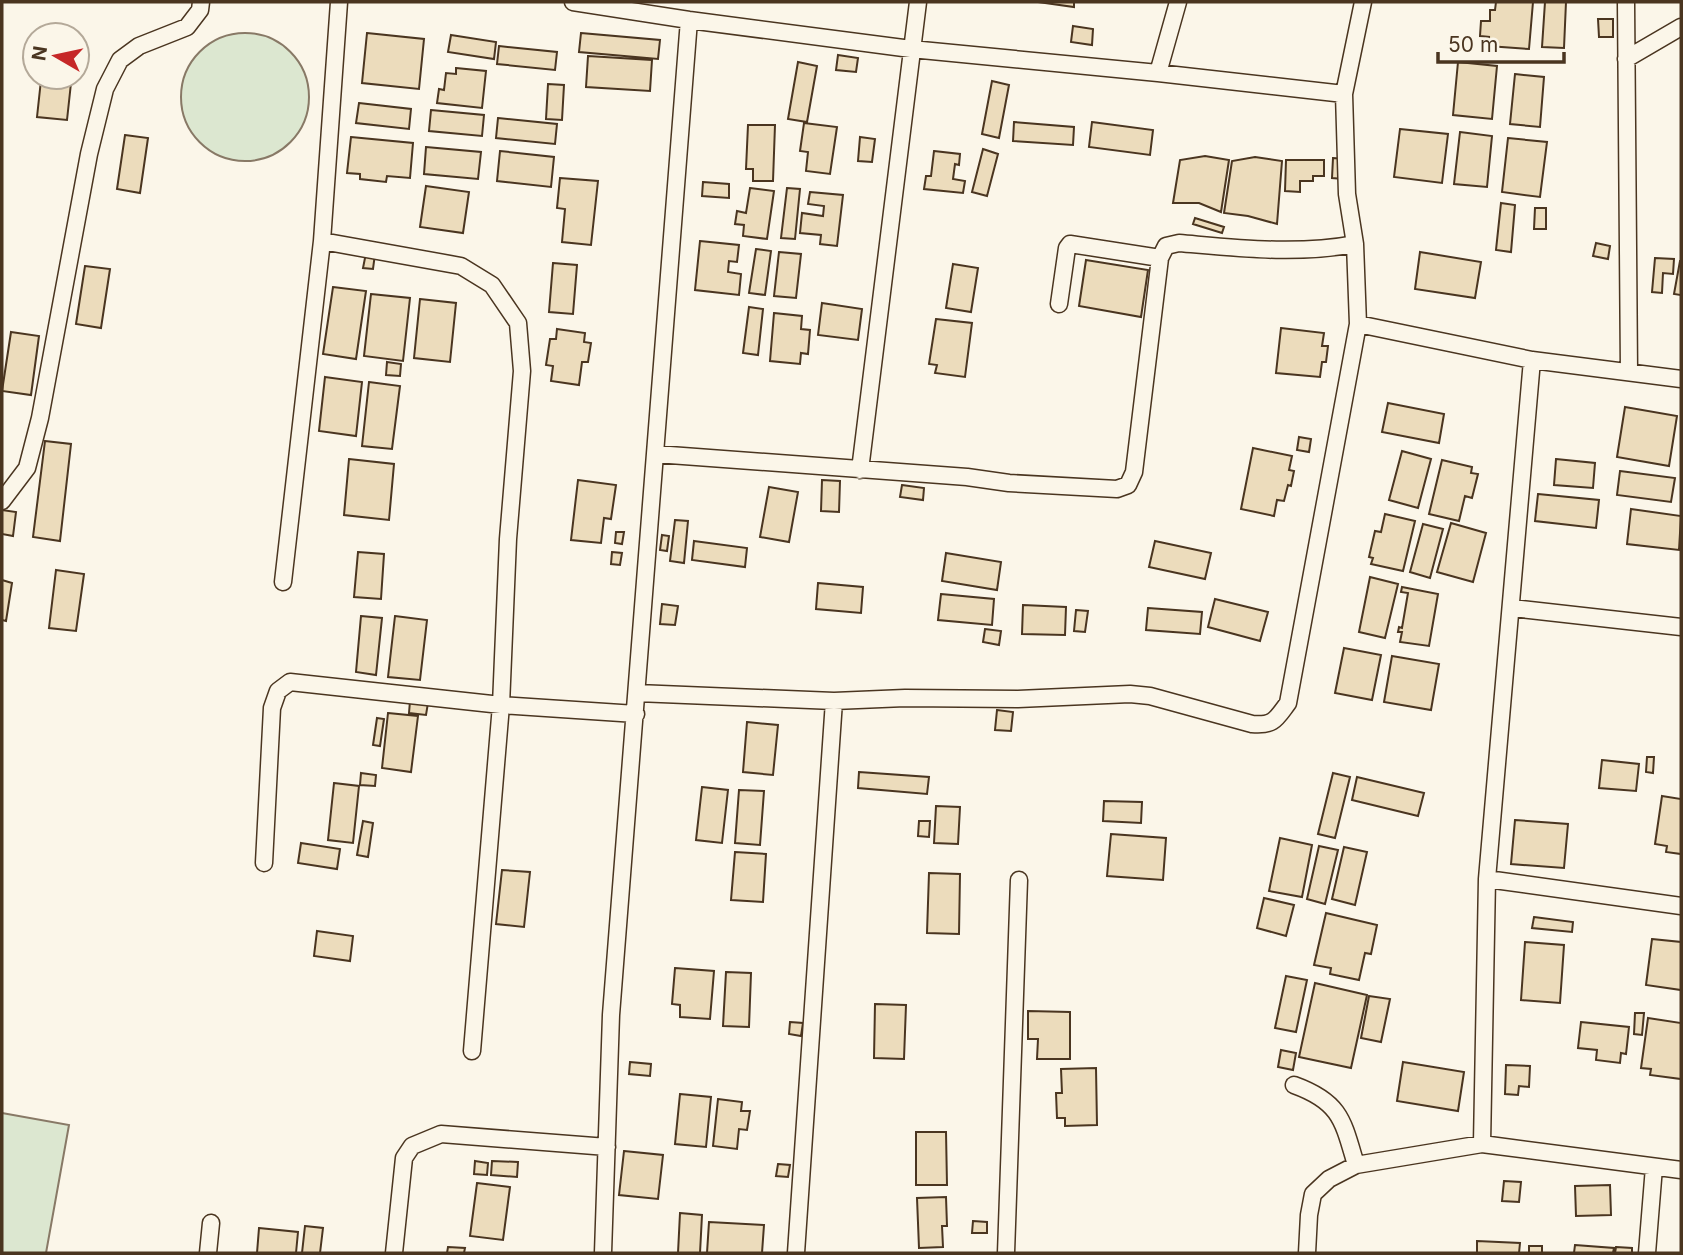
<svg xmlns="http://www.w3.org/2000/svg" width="1683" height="1255" viewBox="0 0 1683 1255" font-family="Inter,sans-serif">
	<rect width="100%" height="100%" fill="#fbf6e9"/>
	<path fill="#dce7d0" stroke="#887966" stroke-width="2" d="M181 97a64 64 0 1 1 128 0a64 64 0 1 1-128 0Z
		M2,1113L69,1125L46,1253H2Z"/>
	<path fill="#ecdcbc" stroke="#4a3520" stroke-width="2" d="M1038,2H1074V7Z
		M1496,2H1533L1529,49L1488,46L1489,37L1480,36L1481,21H1490V10H1495Z
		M1545,2H1566L1564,48L1542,47Z
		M1598,19H1613V37H1599Z
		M1073,26L1093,29L1092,45L1071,42Z
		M367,33L424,39L419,89L362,83Z
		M581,33L660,40L658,59L579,52Z
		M451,35L496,42L494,59L448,52Z
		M499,46L557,52L555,70L497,64Z
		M838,55L858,58L856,72L836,70Z
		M588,56L652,60L650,91L586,87Z
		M798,62L817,66L807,122L788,119Z
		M1458,62L1497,66L1492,119L1453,115Z
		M456,68L486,71L482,108L437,103L439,89L444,90L446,73L456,74Z
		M1515,74L1544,77L1540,127L1510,124Z
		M41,80L71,83L67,120L37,117Z
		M992,81L1009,85L999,138L982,134Z
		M548,84L564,85L562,120L546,119Z
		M359,103L411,109L409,129L356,123Z
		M431,110L484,115L482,136L429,131Z
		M498,118L557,124L555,144L496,138Z
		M1014,122L1074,127L1073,145L1013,141Z
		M1092,122L1153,130L1150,155L1089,147Z
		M804,123L837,127L830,174L806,171L808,152L800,151Z
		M748,125H775L773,181H753V169H746Z
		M1400,129L1448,134L1442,183L1394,177Z
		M1460,132L1492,136L1487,187L1454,184Z
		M125,135L148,138L140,193L117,189Z
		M351,137L413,143L410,178L387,176L386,182L360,179V174L347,173Z
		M860,137L875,139L872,162L858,161Z
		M1508,138L1547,142L1540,197L1502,192Z
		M426,147L481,152L478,179L424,174Z
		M983,149L998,154L987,196L972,192Z
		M500,151L554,157L551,187L497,181Z
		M934,151L960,154L959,165L955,164L953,179L965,181L963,193L924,189L926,176H931Z
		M1205,156L1229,160L1221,212L1199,203H1173L1180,160Z
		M1255,157L1282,161L1277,224L1248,216L1224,213L1232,161Z
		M1333,158L1344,159L1343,179L1332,178Z
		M1286,160H1324V176H1313V181H1300V192L1285,191Z
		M560,178L598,181L591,245L562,242L565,209L557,208Z
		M703,182L729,184V198L702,196Z
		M426,186L469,192L463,233L420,227Z
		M750,188L774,191L767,239L743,236L744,225L735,224L737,211L746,213Z
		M787,188L800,189L795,239L781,238Z
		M810,192L843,195L837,246L820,244L821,235L800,233L802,213L823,216L824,206L808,204Z
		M1501,203L1515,205L1511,252L1496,250Z
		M1535,208H1546V229H1534Z
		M1195,218L1224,227L1222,233L1193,224Z
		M700,241L739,245L737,262L729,261L728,272L741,274L739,295L695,290Z
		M1596,243L1610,246L1608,259L1593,256Z
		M756,249L771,251L765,295L749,293Z
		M779,252L801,254L796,298L774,296Z
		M1420,252L1481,262L1475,298L1415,289Z
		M366,253L375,254L373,269L363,268Z
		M1655,258L1674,259L1673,274L1663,273L1662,293L1652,292Z
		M1086,260L1148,270L1141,317L1079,306Z
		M1680,261H1681V303V295L1674,294Z
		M553,263L577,265L573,314L549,312Z
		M953,264L978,268L971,312L946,308Z
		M85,266L110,269L101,328L76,324Z
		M333,287L366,291L356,359L323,354Z
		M371,294L410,298L403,361L364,356Z
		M420,299L456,303L450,362L414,358Z
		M822,303L862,309L858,340L818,335Z
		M749,307L763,309L758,355L743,353Z
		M774,313L802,316L801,329L810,330L808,354L801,353L800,364L770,361Z
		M936,319L972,323L965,377L935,373L937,365L929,364Z
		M1281,328L1324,333L1322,346H1328L1326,362H1322L1320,377L1276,373Z
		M557,329L585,333L584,342L591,343L588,362H582L579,385L551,381L553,366L546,365L550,339H556Z
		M11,332L39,336L31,395L2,391Z
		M387,362L401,364L400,376L386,375Z
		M325,377L362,382L356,436L319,431Z
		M369,382L400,386L392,449L362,446Z
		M1388,403L1444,414L1439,443L1382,432Z
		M1625,407L1677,416L1669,466L1617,457Z
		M1299,437L1311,439L1309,452L1297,450Z
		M45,441L71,444L60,541L33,537Z
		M1253,448L1292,456L1289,470L1294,471L1291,486L1288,485L1284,501L1277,500L1274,516L1241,509Z
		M1402,451L1431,459L1418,508L1389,500Z
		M349,459L394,464L389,520L344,515Z
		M1556,459L1595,463L1593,488L1554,485Z
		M1442,460L1472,467L1471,473L1478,474L1472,498L1465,496L1459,521L1429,514Z
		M1620,471L1675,478L1671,502L1617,495Z
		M578,480L616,485L611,519L604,518L601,543L571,540Z
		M822,480L840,481L839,512L821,511Z
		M902,485L924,488L923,500L900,497Z
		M769,487L798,492L789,542L760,537Z
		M1538,494L1599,500L1596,528L1535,521Z
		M1631,509L1681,516L1679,550L1627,544Z
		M2,510L16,512L13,536L2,534Z
		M1385,514L1415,521L1403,571L1371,564L1373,558L1369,557L1375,531L1381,532Z
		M675,520L688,521L684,563L670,561Z
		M1451,523L1486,533L1473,582L1437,572Z
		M1423,524L1443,529L1430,578L1410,572Z
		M616,532H624L622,544L615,543Z
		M662,535L669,536L667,551L660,550Z
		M694,541L747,548L745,567L692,560Z
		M1155,541L1211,553L1205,579L1149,567Z
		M358,552L384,554L381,599L354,597Z
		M612,552L622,553L620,565L611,564Z
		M946,553L1001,562L997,590L942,581Z
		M56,570L84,574L76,631L49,628Z
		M1370,577L1398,584L1385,638L1359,632Z
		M2,580L12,583L6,621L2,620Z
		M818,583L863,587L861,613L816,609Z
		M1402,587L1438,594L1429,646L1400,642L1402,632H1398L1399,627L1402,628L1408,593L1401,592Z
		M941,594L994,599L992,625L938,620Z
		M1215,599L1268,612L1260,641L1208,627Z
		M662,604L678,606L675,625L660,624Z
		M1023,605L1066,607L1065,635L1022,634Z
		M1148,608L1202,612L1200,634L1146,630Z
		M1076,610L1088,611L1085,632L1074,631Z
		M361,616L382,618L376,675L356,672Z
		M395,616L427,620L420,680L388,677Z
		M985,629L1001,631L999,645L983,642Z
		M1344,648L1381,655L1372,700L1335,693Z
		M1392,656L1439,664L1431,710L1384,702Z
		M410,701L428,703L426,715L409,713Z
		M997,710L1013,712L1011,731L995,730Z
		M388,713L418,716L411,772L382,768Z
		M377,718L384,719L380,746L373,745Z
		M747,722L778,725L773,775L743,772Z
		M1647,757H1654L1653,773L1646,772Z
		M1602,760L1639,764L1636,791L1599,788Z
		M859,772L929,777L927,794L858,788Z
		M361,773L376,775L375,786L360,785Z
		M1333,773L1350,777L1335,838L1318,834Z
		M1357,777L1424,793L1418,816L1352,800Z
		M334,783L359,786L353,843L328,840Z
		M702,787L728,790L722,843L696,840Z
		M739,790L764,791L760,845L735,843Z
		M1662,796L1681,799V854L1666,852L1667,846L1655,844Z
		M1104,801L1142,802L1141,823L1103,821Z
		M936,806L960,807L958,844L934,843Z
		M1515,820L1568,824L1564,868L1511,864Z
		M363,821L373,823L368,857L357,855Z
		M919,821H930L929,837L918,836Z
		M1111,834L1166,838L1163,880L1107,876Z
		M1280,838L1312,845L1302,897L1269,891Z
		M301,843L340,849L337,869L298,863Z
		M1319,846L1338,850L1325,904L1307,899Z
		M1344,847L1367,852L1355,905L1332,899Z
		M735,852L766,854L763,902L731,900Z
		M502,870L530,872L524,927L496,924Z
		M929,873L960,874L959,934L927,933Z
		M1264,898L1294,905L1286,936L1257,928Z
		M1326,913L1377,925L1371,954L1365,953L1359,980L1330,974L1331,968L1314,965Z
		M1534,917L1573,922L1572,932L1532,928Z
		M317,931L353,936L350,961L314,956Z
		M1652,939L1681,942V990L1646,985Z
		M1525,942L1564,945L1560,1003L1521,1000Z
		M675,968L714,971L710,1019L680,1017V1005L672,1004Z
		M726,972L751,973L749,1027L723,1026Z
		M1286,976L1307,980L1296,1032L1275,1028Z
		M1315,983L1367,995L1351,1068L1299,1057Z
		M1369,996L1390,999L1381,1042L1361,1038Z
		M875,1004L906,1005L904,1059L874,1058Z
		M1028,1011L1070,1012V1059H1037L1038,1039H1028Z
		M1635,1013H1644L1642,1035L1634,1034Z
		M1648,1018L1681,1023V1079L1650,1075L1651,1069L1641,1068Z
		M790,1022L803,1023L801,1036L789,1034Z
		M1581,1022L1629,1027L1626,1054L1621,1053L1620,1063L1596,1060L1597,1050L1578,1048Z
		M1281,1050L1296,1053L1293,1070L1278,1067Z
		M630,1062L651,1064L650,1076L629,1074Z
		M1403,1062L1464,1072L1458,1111L1397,1101Z
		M1506,1065L1530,1066L1529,1087L1519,1086L1518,1095L1505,1094Z
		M1096,1068L1097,1125L1065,1126V1118H1057L1056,1093H1062L1061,1069Z
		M680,1094L711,1097L706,1147L675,1144Z
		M718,1099L742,1102L741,1111H750L747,1130L739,1129L737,1149L713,1146Z
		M916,1132H946L947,1185H916Z
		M624,1151L663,1155L658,1199L619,1195Z
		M475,1161L488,1163L487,1175L474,1174Z
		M492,1161L518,1162L517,1177L491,1175Z
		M778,1164L790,1165L788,1177L776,1176Z
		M1504,1181L1521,1182L1519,1202L1502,1201Z
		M477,1183L510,1187L503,1240L470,1236Z
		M1610,1185L1611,1215L1576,1216L1575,1186Z
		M946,1197L947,1226H942L943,1247L919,1248L917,1198Z
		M680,1213L702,1215L700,1253H678Z
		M973,1221L987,1222V1233H972Z
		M709,1222L764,1225L762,1253H707Z
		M305,1226L323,1228L320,1253H302Z
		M259,1228L298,1232L296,1253H257Z
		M1477,1241L1520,1243L1519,1253H1477Z
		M1575,1245L1614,1248L1613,1253H1574Z
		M1529,1246H1542V1253H1529Z
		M448,1247L465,1248L464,1253H447Z
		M1616,1247L1632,1248V1253H1615Z"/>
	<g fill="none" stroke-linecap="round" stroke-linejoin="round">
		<g stroke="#4a3520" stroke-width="19">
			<path id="minor" d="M573,2L689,20L911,49L1158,73L1344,94
				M1626,2L1629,372
				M1626,59L1681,27
				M1158,73L1178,2
				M322,241L461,266L492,285L518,323L522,371L508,539L501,705L472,1051
				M1059,304L1067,248L1070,244L1160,258
				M1358,324L1532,360L1681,379
				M656,454L967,477L1009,483L1117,489L1128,485L1134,472L1160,258L1166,246L1179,243C1238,248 1296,255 1355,244
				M860,470L918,2
				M2,501L27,468L40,418L89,154L105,89L120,60L139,46L187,27L200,10L201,2
				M283,582L322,241L339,2
				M1512,608L1681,627
				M637,693L834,701L905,698L1018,699L1130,694L1150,696L1252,724C1274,726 1276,719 1288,703L1358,324L1355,244L1347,194L1344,94L1363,2
				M264,863L272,708L278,691L290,682L501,705L636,714
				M1487,879L1681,906
				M1294,1085C1341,1102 1343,1121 1356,1165
				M1482,1144L1487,879L1532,360
				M208,1253L211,1223
				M394,1253L404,1158L412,1146L441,1134L607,1147
				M603,1253L611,1015L689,20
				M796,1253L834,701
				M1006,1253L1019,880
				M1307,1253L1309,1215L1313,1194L1329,1179L1356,1165L1482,1144L1681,1170
				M1647,1253L1654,1167"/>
		</g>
		<use href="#minor" stroke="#fbf6e9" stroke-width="16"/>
	</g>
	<rect width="1683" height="1255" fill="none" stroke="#4a3520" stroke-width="7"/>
	<g transform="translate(56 56) rotate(279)"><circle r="33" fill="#fbf6e9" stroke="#b4a999" stroke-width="2"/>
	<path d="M0-5L12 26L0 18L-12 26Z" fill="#c62828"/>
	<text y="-10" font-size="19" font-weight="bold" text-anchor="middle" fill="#4a3520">N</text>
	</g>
	<path d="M1438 52v10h126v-10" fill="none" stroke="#4a3520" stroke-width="3.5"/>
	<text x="1448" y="52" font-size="21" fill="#4a3520" stroke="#fbf6e9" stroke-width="5" paint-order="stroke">50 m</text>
</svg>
